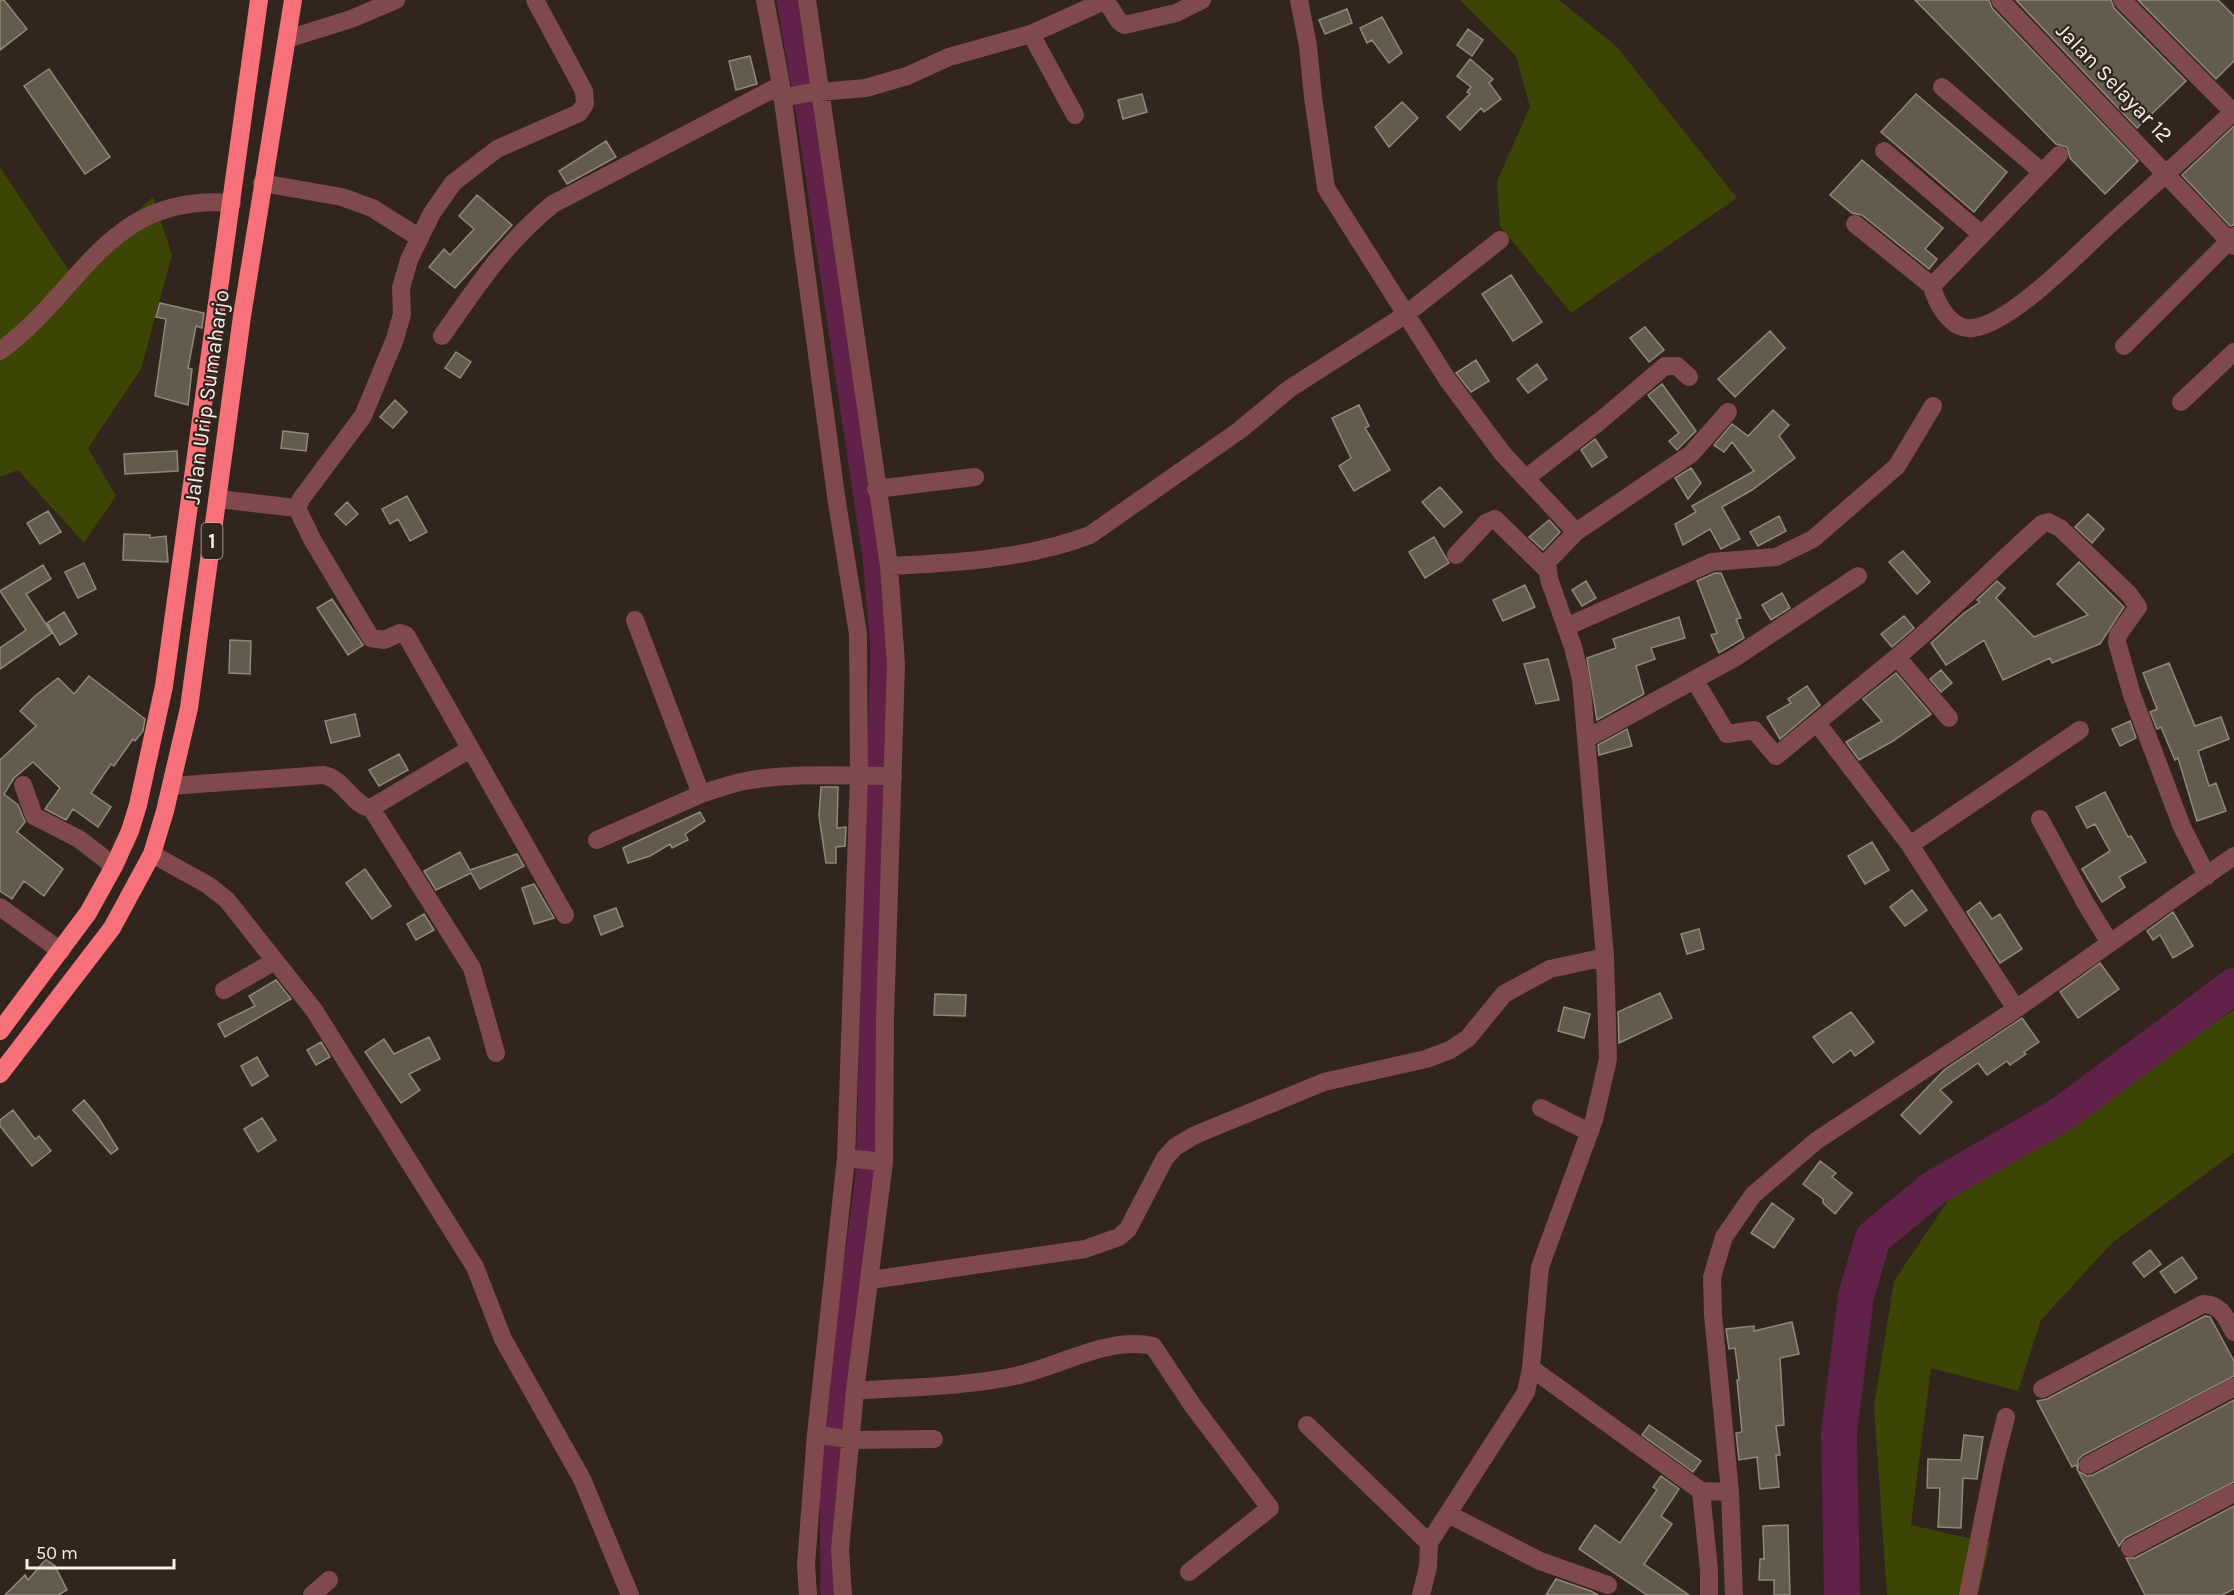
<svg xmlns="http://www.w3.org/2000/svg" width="2234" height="1595" viewBox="0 0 2234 1595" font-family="Karla,sans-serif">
	<rect width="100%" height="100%" fill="#32251d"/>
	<path fill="#3d4504" d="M1460,0H1559L1617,47L1737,198L1571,313L1500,226L1497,181L1530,107L1516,56Z
		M0,167L71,274L153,197L172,255L141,369L88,448L116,496L84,543L18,470L0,477Z
		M2234,1010V1153L2112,1243L2041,1320L2018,1391L1931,1368L1911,1525L1990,1543L1978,1595H1887L1874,1407L1894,1281L1955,1190Z"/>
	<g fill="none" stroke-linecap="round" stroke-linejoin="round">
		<path stroke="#612249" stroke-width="21" d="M787,0L807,116L873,557L881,649L866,1176L836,1400L830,1473L831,1595"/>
		<path stroke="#612249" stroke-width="36" d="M1842,1595L1839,1433L1856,1296L1873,1238L1934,1188L2062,1114L2234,986"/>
	</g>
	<path fill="#635c4d" stroke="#908878" stroke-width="1.5" d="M0,0H4L27,29L0,50Z
		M1915,0H1989L1992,8L2138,161L2105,194L2070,158L2067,147L2056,144Z
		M2016,0H2111L2114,8L2186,81L2137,128Z
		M2138,0H2218L2234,16V61L2216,79Z
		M1347,9L1352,23L1325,34L1319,20Z
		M1382,17L1402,53L1389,63L1372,40L1367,43L1360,28Z
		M1468,29L1483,40L1472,56L1457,45Z
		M750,56L757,84L736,90L729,61Z
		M1470,59L1493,79L1489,83L1501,99L1484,112L1481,108L1460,130L1447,117L1470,94L1467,92L1471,87L1457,76Z
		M49,69L110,157L85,174L24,86Z
		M1142,94L1147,112L1123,119L1118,100Z
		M1916,94L2007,172L1974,212L1881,132Z
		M1402,102L1418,118L1389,147L1375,127Z
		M2234,126V225L2230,226L2182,175Z
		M606,141L616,157L567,184L559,171Z
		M1862,160L1943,228L1925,249L1937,259L1929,269L1862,215L1852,213L1830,195Z
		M477,195L512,225L455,288L429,267L444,249L450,255L474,229L459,216Z
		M1511,275L1542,322L1513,341L1482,294Z
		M160,303L204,313L202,328L196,326L188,368L192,369L188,405L155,396L166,319L156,317Z
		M1645,327L1664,350L1649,362L1630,338Z
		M1770,331L1785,348L1735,397L1718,379Z
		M456,352L471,362L460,378L445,368Z
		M1476,360L1489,381L1471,392L1456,373Z
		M1537,364L1547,379L1528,393L1517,379Z
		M1662,384L1696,431L1677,450L1669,441L1679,433L1648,395Z
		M395,400L407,412L393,428L380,417Z
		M1359,405L1369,426L1365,428L1390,470L1354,491L1339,466L1351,458L1332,418Z
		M1773,410L1789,425L1779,436L1795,458L1752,490L1722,507L1740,539L1721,549L1710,529L1683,545L1675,524L1696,512L1692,506L1754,471L1732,442L1724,452L1714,445L1732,424L1748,436Z
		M283,431L308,434L306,451L281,448Z
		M1595,439L1607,457L1592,467L1581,450Z
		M177,451L178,471L125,474L124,454Z
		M1691,468L1701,483L1688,499L1675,478Z
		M1440,487L1462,512L1444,527L1422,502Z
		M407,496L427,532L410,541L398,519L390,524L382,509Z
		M347,502L358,514L346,525L335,514Z
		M48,511L61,532L40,544L27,523Z
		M2088,514L2104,529L2092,543L2075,527Z
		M1779,516L1786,531L1758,546L1750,532Z
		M1549,520L1560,532L1543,550L1529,537Z
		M124,534L150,535V538L166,536L168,562L123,560Z
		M1434,537L1449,563L1425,578L1409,552Z
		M1903,551L1930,582L1917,594L1889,562Z
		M2079,562L2124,607L2100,644L2052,663L2050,658L2003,680L1984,640L1946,665L1931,643L1964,613L1980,602L1977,600L1997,581L2005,588L1996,598L2034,637L2088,615L2057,584Z
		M84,563L96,589L78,598L65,572Z
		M43,565L51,579L26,594L52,633L0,669V648L26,630L0,591Z
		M1715,573H1721L1741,618L1736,619L1744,638L1719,653L1711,635L1717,633L1697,581Z
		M1586,581L1596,598L1582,606L1572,590Z
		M1525,585L1535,607L1503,621L1493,600Z
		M1782,593L1790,608L1771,620L1762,605Z
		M332,599L363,645L348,655L317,608Z
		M64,612L77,634L60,645L47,623Z
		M1904,616L1914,628L1892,647L1881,634Z
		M1679,617L1685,638L1651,648L1655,659L1636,666L1644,694L1597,720L1587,658L1616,648L1613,639Z
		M230,640L251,641L250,674L229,673Z
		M1548,659L1559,700L1536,704L1524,664Z
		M2169,663L2195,726L2221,717L2229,739L2198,751L2209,786L2216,783L2226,811L2197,821L2178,758L2175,760L2161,727L2157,729L2150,712L2157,709L2143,673Z
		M1941,670L1952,683L1941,692L1930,679Z
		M1896,673L1931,714L1893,741L1859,760L1846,742L1882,721L1863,699Z
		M89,676L145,719L143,731L135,741L133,739L114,766L111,764L91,793L111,807L98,827L73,809L66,820L45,809L60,788L33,762L14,778L4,794L18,805L25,822L17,832L63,869L44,896L24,881L12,899L0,891V760L36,726L20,711L35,696L58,678L74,694Z
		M1807,686L1820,705L1780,739L1767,717L1791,703L1788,699Z
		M355,714L360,736L331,743L325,721Z
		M2130,721L2136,738L2120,746L2112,729Z
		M1627,729L1632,746L1599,755L1598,745Z
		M399,754L408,770L379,786L369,770Z
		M821,787H838L837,828L846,827L845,846L836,847V863H826L819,816Z
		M2105,792L2128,837L2131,836L2146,862L2119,877L2125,887L2102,902L2082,869L2110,851L2095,824L2087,828L2076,807Z
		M700,812L705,821L685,834L688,840L672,848L670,844L650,856L628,863L623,848Z
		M1872,842L1889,870L1865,884L1848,856Z
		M460,852L470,870L517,854L524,866L480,889L471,873L436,890L424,871Z
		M365,869L391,906L372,919L346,883Z
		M534,884L554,918L534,924L522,888Z
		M1912,890L1927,910L1905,926L1890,907Z
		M1980,902L1992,919L2000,914L2022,949L2000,963L1967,912Z
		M616,908L623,926L601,935L594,916Z
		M2173,912L2193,946L2173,958L2160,935L2153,940L2147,931Z
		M424,914L434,930L416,940L407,924Z
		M1699,929L1704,949L1687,954L1681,934Z
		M2100,963L2119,989L2078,1018L2060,992Z
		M276,980L291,999L225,1037L218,1024L255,1006L249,996Z
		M1660,993L1672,1018L1619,1043L1618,1012Z
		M935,994L966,995L965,1016L934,1015Z
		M1564,1007L1590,1014L1584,1038L1558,1031Z
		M1851,1012L1874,1042L1855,1056L1851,1050L1833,1063L1813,1037Z
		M2022,1018L2039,1042L2024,1052L2026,1054L2010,1065L2007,1061L1987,1075L1978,1063L1940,1090L1952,1102L1920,1134L1901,1115L1944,1070Z
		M429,1037L440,1059L409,1074L420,1090L401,1103L365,1052L384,1039L394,1054Z
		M321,1042L330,1057L316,1065L307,1050Z
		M257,1057L268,1076L252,1086L241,1066Z
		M84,1100L98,1117L118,1149L111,1154L73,1110Z
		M13,1110L35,1139L39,1136L51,1151L32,1166L0,1126V1120Z
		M262,1118L276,1140L258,1152L244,1129Z
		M1820,1161L1836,1173L1832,1177L1852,1193L1835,1214L1823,1203V1199L1803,1184Z
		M1772,1203L1794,1219L1774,1248L1751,1233Z
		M2150,1250L2161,1264L2144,1277L2133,1263Z
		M2182,1257L2197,1278L2175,1293L2160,1272Z
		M2205,1316L2210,1317L2234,1361V1376L2083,1455L2078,1460V1470L2076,1465L2072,1467L2037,1401L2047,1399Z
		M1792,1322L1799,1354L1780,1358L1784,1425L1776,1426L1780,1455H1776L1779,1487L1760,1489L1757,1457L1739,1460L1736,1433L1742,1432L1737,1380H1739L1735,1348L1729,1349L1726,1329L1754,1326V1331Z
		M2234,1400V1482L2125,1538L2119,1546L2078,1471L2087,1476L2093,1475Z
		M1649,1425L1701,1461L1693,1472L1642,1435Z
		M1964,1435L1983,1437L1977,1479L1963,1478L1961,1528L1938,1527L1940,1488H1927L1928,1459L1961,1460Z
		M1661,1476L1679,1489L1661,1516L1672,1524L1644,1564L1689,1595H1647L1579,1549L1595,1525L1620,1543L1657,1490L1653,1487Z
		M2234,1506V1589L2222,1595H2145L2126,1558H2135Z
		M1788,1525L1790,1595H1774V1580H1759L1760,1559H1764L1763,1526Z
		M46,1559L55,1566L67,1590L58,1595H5L25,1575L28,1580Z
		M1556,1579L1591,1591L1598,1595H1546Z"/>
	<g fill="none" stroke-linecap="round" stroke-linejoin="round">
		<path stroke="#804a4c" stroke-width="18" d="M535,0L584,91L585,104L579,113L497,149L453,183L432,213L409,260L401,288L402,314L395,339L363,416L301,499L297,508L313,541L371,638L384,640L400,633L406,635L565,915
			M765,0L781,85L836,496L858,634L859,775L846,1158L816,1434L806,1565L808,1595
			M807,0L889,566L896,664L885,1019L884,1162L855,1391L840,1550L843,1595
			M1299,0L1308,46L1313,97L1326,188L1447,379L1503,454L1576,532
			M2000,0L2234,246
			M2122,0L2233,112
			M1031,34L1104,1C1114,7 1114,21 1125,25L1176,13L1202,0
			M287,39L351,19L396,0
			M1942,87L2042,172
			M782,98L807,93L866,88L907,76L949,57L1031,34L1075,115
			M1884,151L1981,234
			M2059,155L1932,286C1936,303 1951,331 1973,328C2010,324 2078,254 2106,228C2149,189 2192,151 2234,111
			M262,183L342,197L372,208L420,238
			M1855,224L1932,286
			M442,336C478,285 504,244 553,204L781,85
			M2124,346L2234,236
			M0,351C84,290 106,193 232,203
			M2181,402L2234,352
			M1526,478L1600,421L1665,366H1677L1689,377
			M876,489L975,477
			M218,499L297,508
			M1456,555L1486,523L1495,519L1546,569
			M889,566C955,563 1027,559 1090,535L1240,430L1289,389L1405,315L1500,240
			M635,620L701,794C716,789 730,784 745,781C794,772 843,776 893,776
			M1566,627L1712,562L1776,557L1813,539L1897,466L1933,406
			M1897,657C1948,614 1993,568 2042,524L2048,522L2060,528L2129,594L2138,607L2118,635L2117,642L2132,695L2182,827L2207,876
			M1695,681L1727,734L1754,730L1776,756L1897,657L1949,718
			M1817,723L1910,845L2016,1009
			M1586,739L1736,657L1858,576
			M23,785L34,816L79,839L114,866
			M171,786L323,775C344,778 353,807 371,808L472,968L496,1053
			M371,808L470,749
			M2040,819L2086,904L2110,943
			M597,840L701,794
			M1910,845L2080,730
			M152,854L208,885L227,900L314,1010L475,1267L503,1339L582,1479L630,1595
			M0,907L61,951
			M224,990L275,961
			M1541,1108L1589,1132
			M846,1158L884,1162
			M871,1280L1085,1249L1119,1237L1128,1229L1165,1158L1175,1147L1195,1135L1324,1082L1426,1059L1450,1050L1468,1038L1504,994L1550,969L1605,957
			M1531,1368L1701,1491L1730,1492
			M2042,1389L2203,1304C2222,1305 2225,1317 2234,1332
			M855,1391C908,1387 963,1387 1015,1376C1059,1367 1107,1336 1153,1346L1193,1406L1270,1508L1189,1572
			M1307,1425L1429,1543
			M816,1434L851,1440L934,1439
			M2088,1465L2234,1387
			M1701,1491L1709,1570V1595
			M1448,1514L1540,1561L1608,1585
			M2130,1548L2234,1493
			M312,1595L329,1580
			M1421,1595L1428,1567L1429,1543L1526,1392L1531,1368L1540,1267L1594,1120L1608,1059L1605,957L1581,679L1573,647L1549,579L1547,562L1576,532L1691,454L1728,412
			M1734,1595L1730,1492L1713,1315L1712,1277L1724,1237L1753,1195L1816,1141L2016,1009L2234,856
			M1968,1595L1995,1460L2006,1417"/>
		<path stroke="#f7717a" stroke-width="18" d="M0,1031L88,913L114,866L130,831L138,805L164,686L259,0
			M0,1074L112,928L152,854L165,811L189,708L242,316L293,0"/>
	</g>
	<g text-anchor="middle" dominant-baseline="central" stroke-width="4.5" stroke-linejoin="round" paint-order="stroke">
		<rect fill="#32251d" stroke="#bcb2ab" stroke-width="1.5" x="201.5" y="523" width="21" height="36" rx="4.5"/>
		<g font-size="21" font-weight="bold" fill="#f7eee8">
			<text x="212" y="541">1</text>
		</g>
		<g font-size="22" fill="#f7eee8" stroke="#32251d">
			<text transform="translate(2114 83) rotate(46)">Jalan Selayar 12</text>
			<text transform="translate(207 397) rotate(-82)">Jalan Urip Sumaharjo</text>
		</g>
	</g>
	<path d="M27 1559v9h147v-9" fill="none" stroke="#f7eee8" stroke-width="3"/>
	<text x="36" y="1559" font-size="18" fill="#f7eee8" stroke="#32251d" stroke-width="4.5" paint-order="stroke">50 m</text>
</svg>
